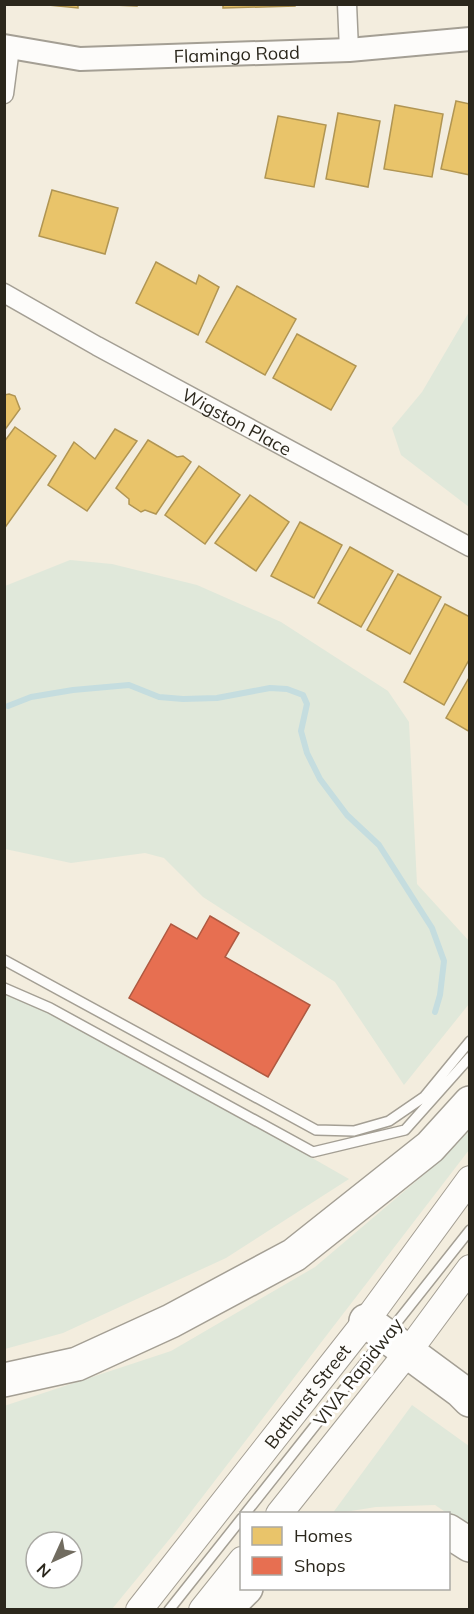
<svg xmlns="http://www.w3.org/2000/svg" width="474" height="1614" viewBox="0 0 474 1614" font-family="Mulish,sans-serif">
	<rect width="100%" height="100%" fill="#f3edde"/>
	<path fill="#e0e8da" fill-rule="evenodd" d="M469,312V507L401,455L392,428L422,392Z
		M70,560L112,564L197,585L281,622L388,691L409,722L417,884L469,941V1004L404,1085L335,982L203,897L164,858L145,853L71,863L5,849V586Z
		M5,983L349,1179L226,1258L63,1333L5,1349Z
		M469,1121V1150L177,1530L112,1609H5L4,1406L171,1351L315,1267L427,1172ZM36,1542H72V1578H36Z
		M412,1405L469,1446V1528L435,1505L376,1507L332,1514Z"/>
	<path fill="#e9c46a" stroke="#b09553" stroke-width="1.5" d="M38,4H78V8Z
		M88,4H137V6Z
		M223,4H295V6L223,8Z
		M456,101L470,104V175L441,169Z
		M395,105L443,114L432,177L384,169Z
		M338,113L380,121L368,187L326,179Z
		M278,116L326,125L314,187L265,178Z
		M52,190L118,208L105,254L39,236Z
		M156,262L196,284L199,275L219,287L198,335L136,303Z
		M237,286L296,319L265,375L206,342Z
		M297,334L356,366L331,410L273,378Z
		M9,394L15,396L20,409L4,431V395Z
		M15,427L56,456L4,529V442Z
		M115,429L137,441L87,511L48,485L74,442L95,459Z
		M148,440L177,457L183,456L191,462L156,514L145,510L141,512L129,504V499L116,488Z
		M199,466L240,495L205,544L165,515Z
		M250,495L289,522L256,571L215,543Z
		M300,522L342,545L314,598L271,576Z
		M350,547L393,571L361,627L318,603Z
		M398,574L441,597L410,654L367,630Z
		M445,604L470,617V658L444,705L404,682Z
		M470,676V732L446,718Z"/>
	<path fill="#e76f51" stroke="#af5941" stroke-width="1.5" d="M210,916L239,933L225,957L310,1005L268,1077L129,998L171,924L197,939Z"/>
	<g fill="none" stroke-linecap="round" stroke-linejoin="round">
		<path stroke="#c5dddf" stroke-width="6" d="M8,706L31,697L73,690L129,685L159,697L183,699L217,698L270,688L287,689L303,695L307,704L301,731L307,753L320,779L347,815L379,845L432,928L444,961L440,995L435,1012"/>
		<g stroke="#a49f94" stroke-width="12">
			<path id="service" d="M4,960L316,1130L354,1131L389,1121L424,1097L470,1041
				M4,988L50,1008L313,1152L405,1130L470,1057
				M245,1514L470,1230
				M169,1610L242,1518"/>
		</g>
		<g stroke="#a49f94" stroke-width="21">
			<g id="minor">
				<path d="M347,4L349,50"/>
				<path d="M4,94L10,48"/>
				<path id="s1" d="M4,293L97,346L470,547"/>
			</g>
		</g>
		<g stroke="#a49f94" stroke-width="26">
			<g id="tertiary">
				<path id="s2" d="M4,46L80,59L349,50L470,39"/>
			</g>
		</g>
		<g stroke="#a49f94" stroke-width="28">
			<g id="secondary">
				<path d="M279,1514L408,1352L470,1268"/>
				<path id="s3" d="M139,1610L366,1321L470,1179"/>
				<path d="M202,1610L242,1560"/>
			</g>
		</g>
		<g stroke="#a49f94" stroke-width="36">
			<path id="motorway" d="M366,1321L461,1391L470,1400
				M4,1380L77,1364L171,1321L294,1255L430,1147L470,1103
				M448,1531L470,1545
				M224,1610L246,1588"/>
		</g>
		<use href="#service" stroke="#fdfcfa" stroke-width="9"/>
		<use href="#minor" stroke="#fdfcfa" stroke-width="18"/>
		<use href="#tertiary" stroke="#fdfcfa" stroke-width="22"/>
		<use href="#secondary" stroke="#fdfcfa" stroke-width="26"/>
		<use href="#motorway" stroke="#fdfcfa" stroke-width="33"/>
	</g>
	<g text-anchor="middle" dominant-baseline="central" stroke-width="6" stroke-linejoin="round" paint-order="stroke">
		<g font-size="18" fill="#2b271c" stroke="#fff">
			<text stroke="none"><textPath href="#s2" startOffset="234">Flamingo Road</textPath></text>
			<text stroke="none"><textPath href="#s1" startOffset="266">Wigston Place</textPath></text>
			<text transform="translate(358 1372) rotate(-52)">VIVA Rapidway</text>
			<text stroke="none"><textPath href="#s3" startOffset="272">Bathurst Street</textPath></text>
		</g>
	</g>
	<rect width="474" height="1614" fill="none" stroke="#2b271c" stroke-width="12"/>
	<rect x="240" y="1512" width="210" height="78" fill="#ffffff" stroke="#aaa9a4" stroke-width="1.5"/>
	<rect x="252" y="1527" width="30" height="18" fill="#e9c46a" stroke="#aaa9a4" stroke-width="1.5"/>
	<text x="294" y="1542" font-size="18" fill="#2b271c">Homes</text>
	<rect x="252" y="1557" width="30" height="18" fill="#e76f51" stroke="#aaa9a4" stroke-width="1.5"/>
	<text x="294" y="1572" font-size="18" fill="#2b271c">Shops</text>
	<g transform="translate(54 1560) rotate(225)"><circle r="28" fill="#ffffff" stroke="#aaa9a4" stroke-width="1.5"/>
	<path d="M0-4.5L10 22L0 15L-10 22Z" fill="#716c60"/>
	<text y="-9" font-size="16" font-weight="bold" text-anchor="middle" fill="#2b271c">N</text>
	</g>
</svg>
